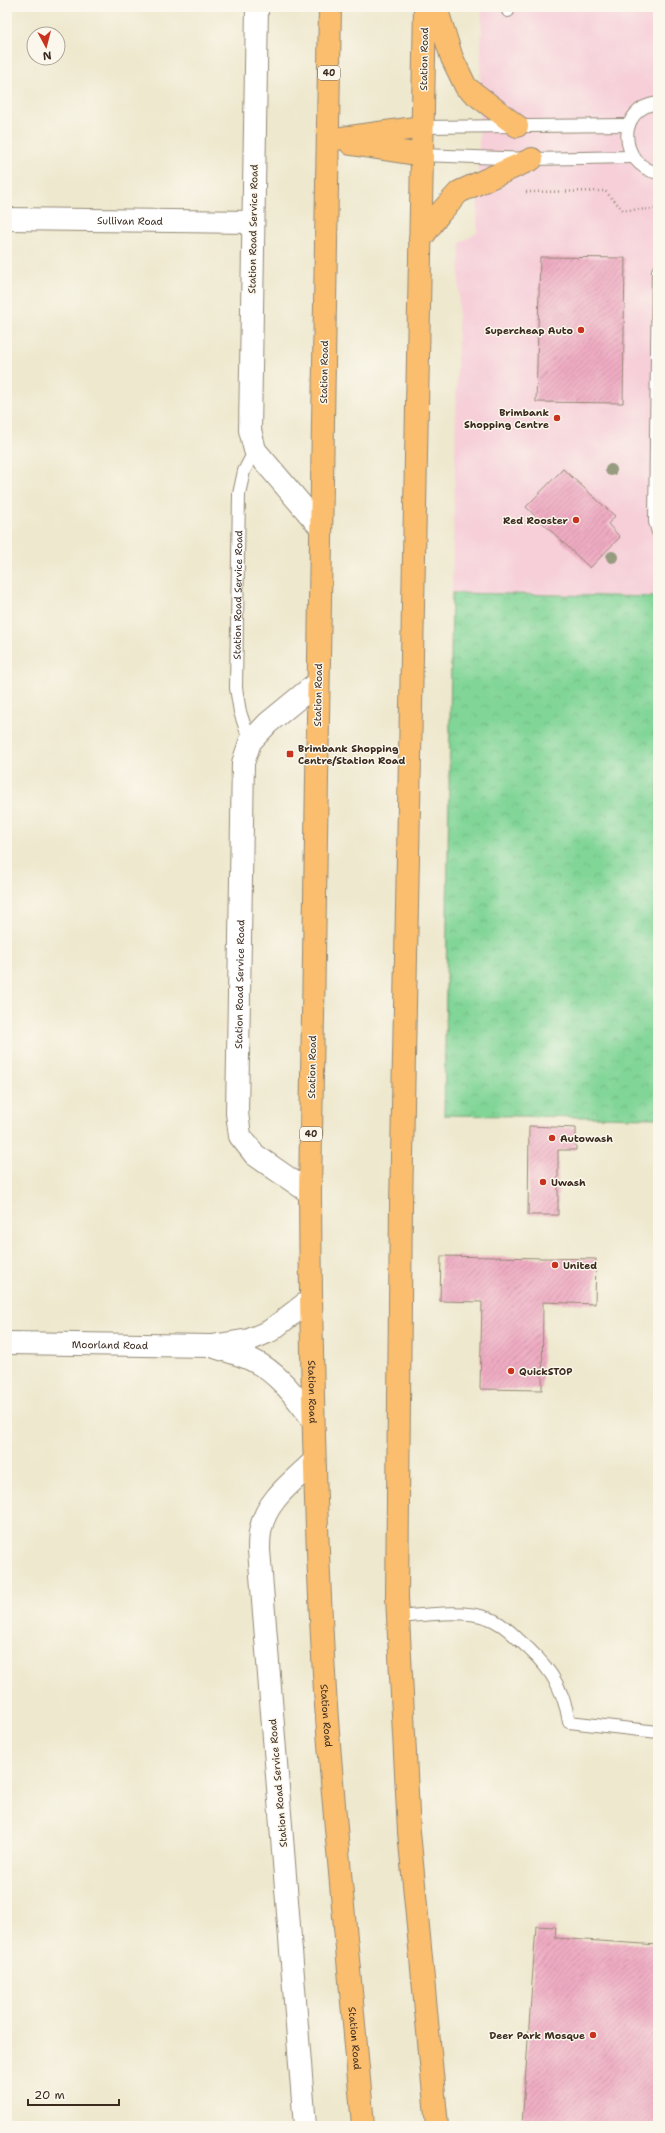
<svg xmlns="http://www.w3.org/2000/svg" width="665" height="2133" viewBox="0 0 665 2133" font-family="'Shantell Sans',sans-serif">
	<defs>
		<pattern id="park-crowns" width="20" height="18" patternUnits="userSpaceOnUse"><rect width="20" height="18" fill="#81d597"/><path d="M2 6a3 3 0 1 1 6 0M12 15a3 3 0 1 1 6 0" fill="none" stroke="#70b782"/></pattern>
		<pattern id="building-hatch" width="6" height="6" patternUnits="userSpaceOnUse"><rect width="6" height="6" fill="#efacc3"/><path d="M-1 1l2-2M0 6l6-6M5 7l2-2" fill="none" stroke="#c38c9e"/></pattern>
	</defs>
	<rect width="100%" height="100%" fill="#fbf7ec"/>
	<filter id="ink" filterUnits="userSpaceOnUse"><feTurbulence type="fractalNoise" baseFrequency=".025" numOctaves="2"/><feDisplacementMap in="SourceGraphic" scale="8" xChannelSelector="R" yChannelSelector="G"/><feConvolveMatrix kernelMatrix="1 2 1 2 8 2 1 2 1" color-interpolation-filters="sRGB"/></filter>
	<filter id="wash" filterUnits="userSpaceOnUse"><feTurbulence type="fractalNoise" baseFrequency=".012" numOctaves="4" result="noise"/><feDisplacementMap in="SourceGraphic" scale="16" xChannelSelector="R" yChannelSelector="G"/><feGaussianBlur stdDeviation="0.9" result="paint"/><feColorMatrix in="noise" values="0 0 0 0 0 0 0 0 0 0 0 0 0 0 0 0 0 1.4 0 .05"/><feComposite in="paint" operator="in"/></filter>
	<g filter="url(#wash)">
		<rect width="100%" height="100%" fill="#eee8ce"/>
		<path fill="#f6cfd9" d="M482,7H658V596L452,593L460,243L477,233Z"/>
		<path fill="url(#park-crowns)" stroke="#5e805a" d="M452,593L658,597V1118L444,1115Z"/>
		<g id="blocks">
			<path fill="url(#building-hatch)" d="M540,257L625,258L623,403L536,402Z
				M563,469L615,516L608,524L620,537L590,568L526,507Z
				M529,1126L576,1128V1150H558V1215H528Z
				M441,1256L596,1259L595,1304L543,1302L542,1390L480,1389L482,1302L440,1301Z
				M536,1926L556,1927L555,1938L658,1945V2126H522Z"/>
		</g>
	</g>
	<g filter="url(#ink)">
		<use href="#blocks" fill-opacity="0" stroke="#948976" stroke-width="1"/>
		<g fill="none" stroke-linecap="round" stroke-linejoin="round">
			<g stroke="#948976" stroke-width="14">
				<g id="lane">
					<path d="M508,7V11"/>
					<path d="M658,103C616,108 618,164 658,173"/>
					<path d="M422,127L629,125"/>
					<path d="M422,155L532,159L632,157"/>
					<path d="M658,271L655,522L658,532"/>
					<path id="s1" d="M250,742L240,712L236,688L239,494L244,471L255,450"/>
					<path d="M398,1617C424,1615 463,1609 488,1618C500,1622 510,1631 518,1639C546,1663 563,1684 569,1722L658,1732"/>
				</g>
			</g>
			<g stroke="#948976" stroke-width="24">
				<g id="street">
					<path d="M257,7L250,430L255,450L321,528"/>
					<path id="s2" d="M7,219L253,222"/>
					<path id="s3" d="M310,1193L255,1155L240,1136L237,1113L243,763L250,742L268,723L318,682"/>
					<path id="s4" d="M7,1343L212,1346L249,1340L270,1331L310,1300"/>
					<path d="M215,1347C226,1351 239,1354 250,1359C277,1371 296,1397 313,1420"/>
					<path d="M305,2126L259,1550C259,1543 259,1535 261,1528C267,1499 294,1481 314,1461"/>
				</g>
			</g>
			<g stroke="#948976" stroke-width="24">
				<g id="primary">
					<path id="s5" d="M330,7L310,1193C311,1359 315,1525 325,1691C335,1836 351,1981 363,2126"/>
					<path d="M425,7L401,1206L397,1597L409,1832L437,2126"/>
					<path d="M436,7L452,58L466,87L517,126"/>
					<path d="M328,140L422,127"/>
					<path d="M351,144L422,155"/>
					<path d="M420,240L440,213L459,192L532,159"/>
				</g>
			</g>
			<path stroke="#948976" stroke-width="2.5" stroke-dasharray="1 3" stroke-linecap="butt" d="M526,192L605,191L623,210L658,209"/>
			<use href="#lane" stroke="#fff" stroke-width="12"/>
			<use href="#street" stroke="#fff" stroke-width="22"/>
			<use href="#primary" stroke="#fabe6e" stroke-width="22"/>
		</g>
		<g fill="#979c81">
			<circle cx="611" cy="470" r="6"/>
			<circle cx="612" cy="557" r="6"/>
		</g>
	</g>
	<g fill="#c8321e" stroke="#fbf7ec" stroke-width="1.5">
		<circle cx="581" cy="330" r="4"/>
		<circle cx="557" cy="418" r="4"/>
		<circle cx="576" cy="520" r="4"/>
		<rect x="286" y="750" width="8" height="8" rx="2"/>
		<circle cx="552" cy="1138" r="4"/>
		<circle cx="543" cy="1182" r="4"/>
		<circle cx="555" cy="1265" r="4"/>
		<circle cx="511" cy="1371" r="4"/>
		<circle cx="593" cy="2035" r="4"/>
	</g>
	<g text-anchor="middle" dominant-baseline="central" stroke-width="3" stroke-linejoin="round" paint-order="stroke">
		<g fill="#fbf7ec" stroke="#75685c" stroke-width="1">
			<rect x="318" y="66" width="22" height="14" rx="3"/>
			<rect x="300" y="1127" width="22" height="14" rx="3"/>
		</g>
		<g font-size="9" font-weight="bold" fill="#3b2a1e">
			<text x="329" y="73">40</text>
			<text x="311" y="1134">40</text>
		</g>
		<g font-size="10" fill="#3b2a1e" stroke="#fbf7ec">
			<text transform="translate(424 59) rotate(-89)">Station Road</text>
			<text stroke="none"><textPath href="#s2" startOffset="123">Sullivan Road</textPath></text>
			<text transform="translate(253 229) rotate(-89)">Station Road Service Road</text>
			<text transform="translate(324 372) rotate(-89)">Station Road</text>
			<text stroke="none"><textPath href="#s1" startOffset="149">Station Road Service Road</textPath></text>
			<text transform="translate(318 695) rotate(-89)">Station Road</text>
			<text stroke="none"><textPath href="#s3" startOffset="243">Station Road Service Road</textPath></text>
			<text transform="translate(312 1067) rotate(-89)">Station Road</text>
			<text stroke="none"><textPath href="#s4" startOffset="103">Moorland Road</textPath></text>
			<text stroke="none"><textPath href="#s5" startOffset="1385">Station Road</textPath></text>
			<text stroke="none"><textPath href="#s5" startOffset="1709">Station Road</textPath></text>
			<text transform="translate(278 1783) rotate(-95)">Station Road Service Road</text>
			<text stroke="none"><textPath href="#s5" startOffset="2033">Station Road</textPath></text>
		</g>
		<g font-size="10" font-weight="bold" fill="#3b2a1e" stroke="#fbf7ec" text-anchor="start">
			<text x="573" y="330" text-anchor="end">Supercheap Auto</text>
			<text x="549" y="412" text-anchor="end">Brimbank<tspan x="549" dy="12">Shopping Centre</tspan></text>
			<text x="568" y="520" text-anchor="end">Red Rooster</text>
			<text x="298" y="748">Brimbank Shopping<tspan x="298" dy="12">Centre/Station Road</tspan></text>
			<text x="560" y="1138">Autowash</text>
			<text x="551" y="1182">Uwash</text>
			<text x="563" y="1265">United</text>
			<text x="519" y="1371">QuickSTOP</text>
			<text x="585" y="2035" text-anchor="end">Deer Park Mosque</text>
		</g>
	</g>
	<rect width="665" height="2133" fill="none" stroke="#fbf7ec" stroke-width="24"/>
	<g transform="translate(46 46) rotate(173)"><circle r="19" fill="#fbf7ec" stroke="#aea59a"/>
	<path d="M0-3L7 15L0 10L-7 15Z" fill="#c8321e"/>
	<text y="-6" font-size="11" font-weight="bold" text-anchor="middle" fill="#3b2a1e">N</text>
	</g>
	<path d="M28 2099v6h91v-6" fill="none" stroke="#3b2a1e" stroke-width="2"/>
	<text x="34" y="2099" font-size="12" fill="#3b2a1e" stroke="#fbf7ec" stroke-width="3" paint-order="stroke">20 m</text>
</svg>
